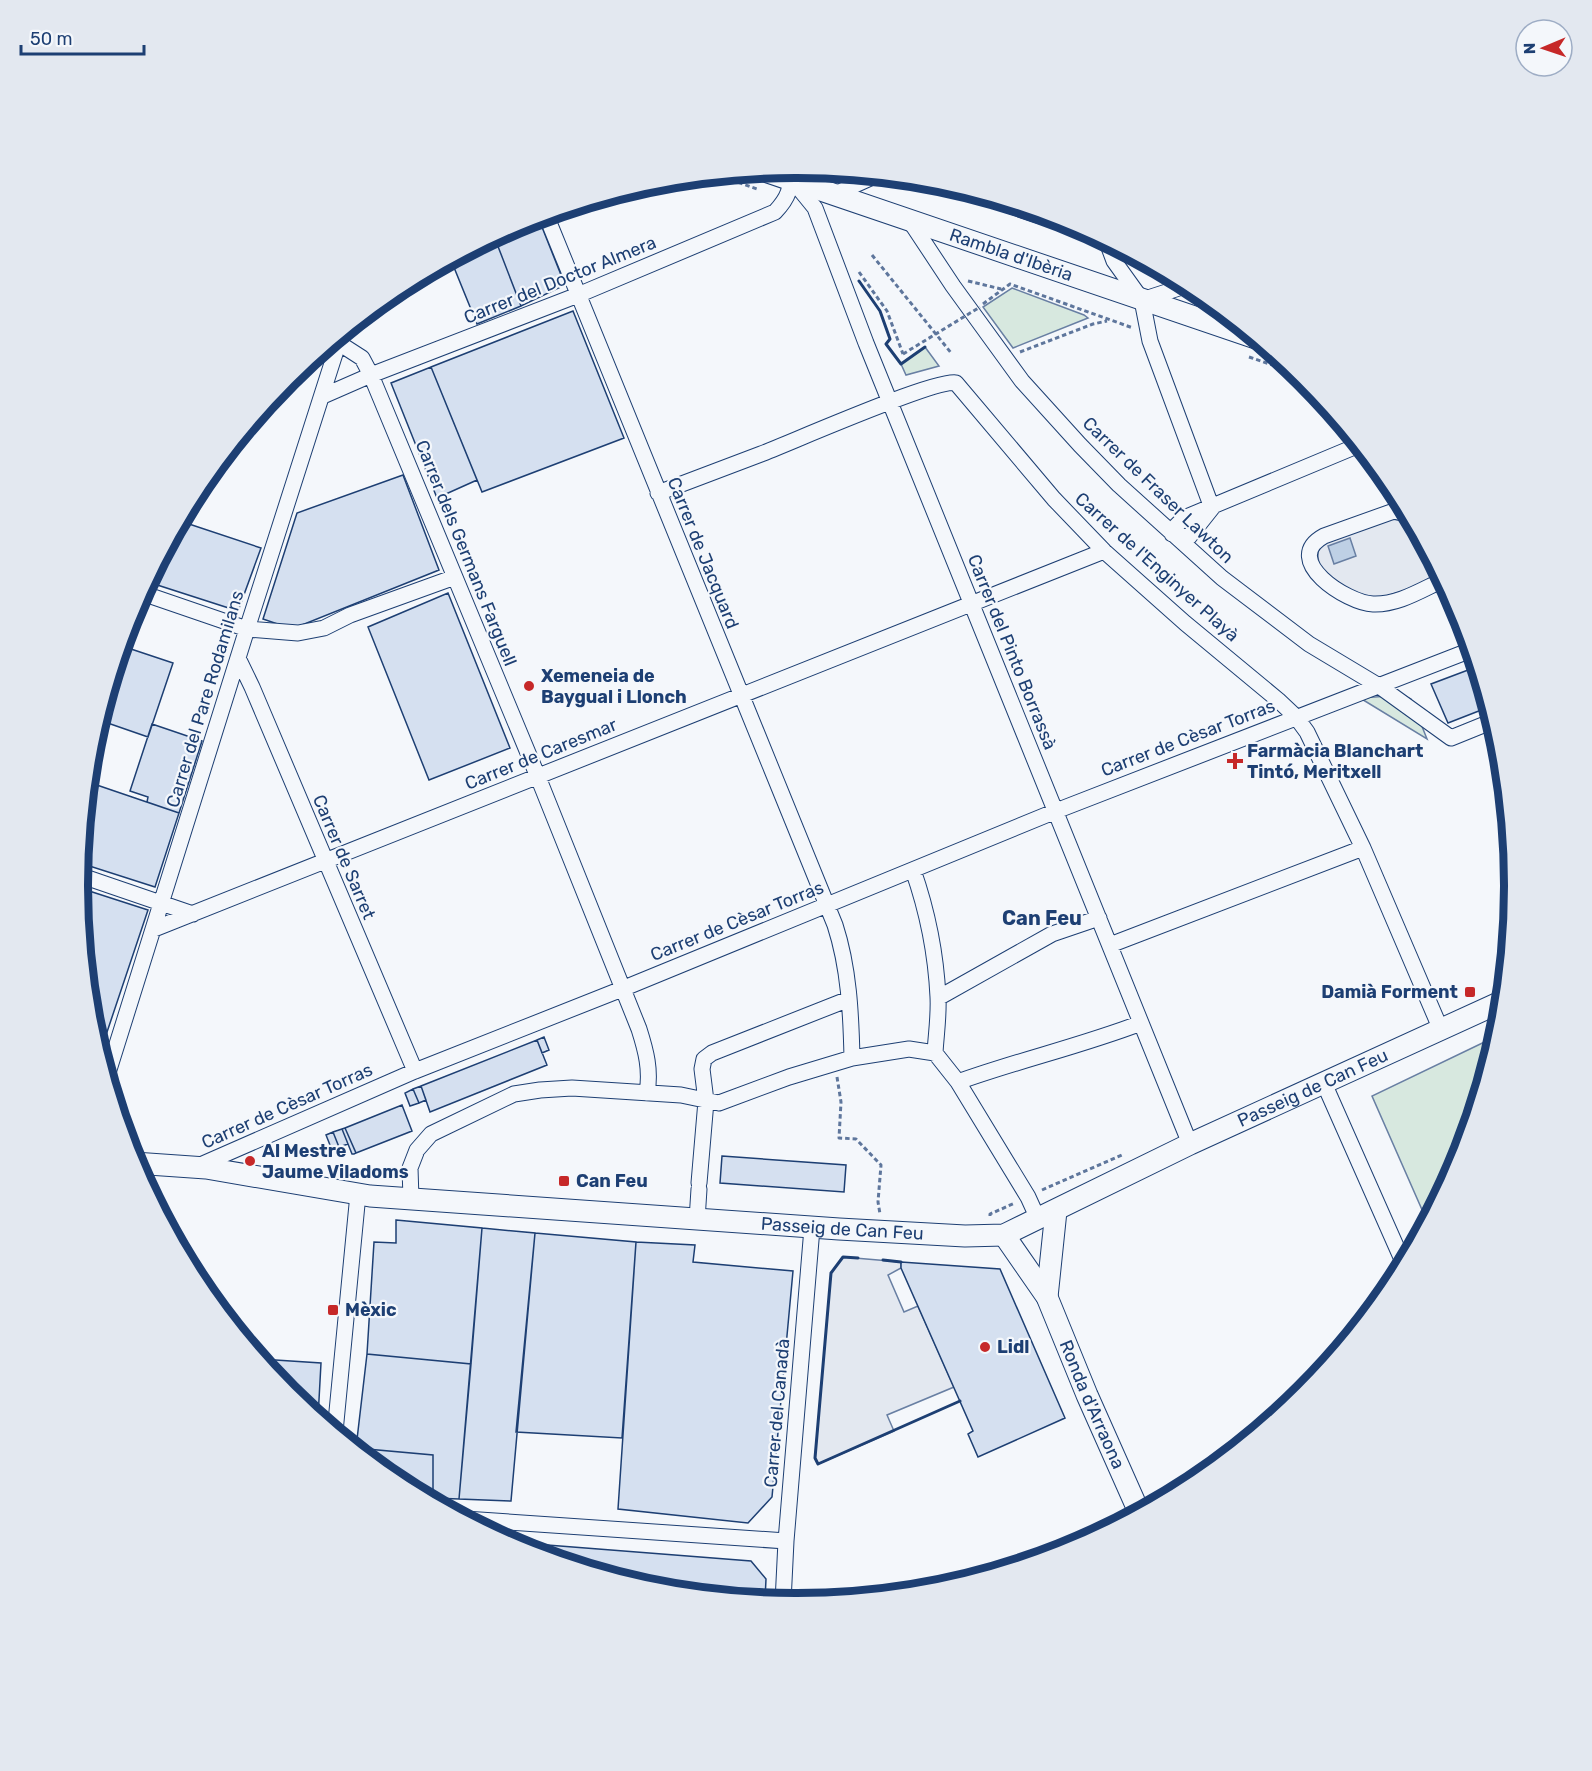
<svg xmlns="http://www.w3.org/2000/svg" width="1592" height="1771" viewBox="0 0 1592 1771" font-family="Rubik,sans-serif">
	<rect width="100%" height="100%" fill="#f4f7fb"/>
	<path fill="#d7e8df" stroke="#687fa3" stroke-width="1.5" d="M1012,288L1084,315L1088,318L1013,348L983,307Z
		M925,347L939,366L906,375L901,364Z
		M1403,695L1411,699L1427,739L1360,698Z
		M1497,1036L1459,1161L1427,1221L1372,1096Z"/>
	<path fill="#e3e8f0" stroke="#687fa3" stroke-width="1.5" d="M1390,519L1399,520L1405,523L1427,551L1435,566L1431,578L1413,588L1380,598L1356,595L1320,570L1318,557V550L1328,540Z
		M843,1257L901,1262V1268L888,1275L904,1312L918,1306L954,1387L887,1415L894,1431L818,1464L815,1458L831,1273Z"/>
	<path fill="#bed0e5" stroke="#687fa3" stroke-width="1.5" d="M1350,538L1356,556L1334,564L1328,546Z"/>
	<path fill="#d5e0f0" stroke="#1d3f73" stroke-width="1.5" d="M983,196L1032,210L1037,223L987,206Z
		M1048,215L1065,220L1050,227L1037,223L1036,220Z
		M538,217L565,285L521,306L494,236L522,222Z
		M1065,220L1083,229L1081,236L1050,227Z
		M494,236L521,306L477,324L451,260Z
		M573,311L624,438L482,492L431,367Z
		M431,367L477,480L437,498L391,383Z
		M403,475L439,570L292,629L263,619L297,513Z
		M180,521L261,548L238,611L148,582Z
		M448,593L510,748L429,780L368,627Z
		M122,646L173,663L148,737L99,720Z
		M1476,667L1489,707L1448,723L1431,684Z
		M152,724L202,741L179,813L147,802L148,797L130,791Z
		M88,782L179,813L155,887L80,863Z
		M83,889L148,910L105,1038L94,1034L92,1025L80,901Z
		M94,1034L105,1038L100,1054Z
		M544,1037L549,1050L542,1053L537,1040Z
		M537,1040L547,1065L430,1112L421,1086Z
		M421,1086L426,1100L419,1103L413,1089Z
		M413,1089L419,1103L410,1106L405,1093Z
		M402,1105L412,1131L356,1153L345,1128Z
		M345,1128L356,1153L354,1154H352L342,1129Z
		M342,1129L348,1144L339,1147L333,1132Z
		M333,1132L339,1147L332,1150L326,1135Z
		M722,1156L846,1165L844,1192L720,1183Z
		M396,1220L482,1228L471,1364L367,1354L374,1242L396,1243Z
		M482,1228L535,1233L511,1501L459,1499Z
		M535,1233L636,1242L622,1438L516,1432Z
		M636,1242L695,1245L693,1262L793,1271L772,1497L748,1523L618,1509Z
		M901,1262L1000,1269L1065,1418L978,1457L968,1434L973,1431L901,1268Z
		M367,1354L471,1364L459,1499L433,1498V1455L356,1448Z
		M260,1359L321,1363L318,1418L288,1393Z
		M356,1448L433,1455V1498L425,1497L397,1482Z
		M509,1542L751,1561L766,1579L765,1600L656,1590L521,1549Z"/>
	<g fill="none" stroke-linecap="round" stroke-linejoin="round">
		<g stroke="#1d3f73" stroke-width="17">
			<path id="street" d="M793,181L815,208L866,343L1190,1144
				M835,194L877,175
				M546,215L835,925C849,968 851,1014 852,1058
				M910,221L953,286L1022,381L1080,445L1119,485L1222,578L1309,644L1379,686L1451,738L1493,721
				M1107,242L1114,261L1142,300L1150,341L1212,508
				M1142,300L1188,285
				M334,340L362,358L371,375L538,777L639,1029C646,1051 651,1070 647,1093
				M323,396L371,375L578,295L775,212C789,197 791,189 791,168
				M658,493C692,480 727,467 761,454C790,443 937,378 956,383L1054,499L1104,551L1185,623L1278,700L1296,717L1307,732L1363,848L1441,1030
				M1407,514L1394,511L1324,536C1280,560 1347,603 1373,604C1398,605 1421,590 1443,580
				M1172,534L1176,526L1184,518L1359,445
				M1172,534L1189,537L1212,508
				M142,593L247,629L298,633L324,628L350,615L455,577
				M238,658L252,687L415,1071
				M913,870C927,910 936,955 938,997C939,1016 936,1035 935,1053
				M79,875L193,914
				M154,929L1104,551
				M1110,945L1363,848
				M938,998L1052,934L1099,918
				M107,1076L247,629L341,335
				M1323,1081L1404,1264
				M958,1082C1019,1060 1081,1046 1141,1023
				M198,1166L415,1071L622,989L1056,811L1471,650
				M699,1183L706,1101L702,1069L704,1059L712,1053L849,999
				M411,1199L410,1168L417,1150L431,1134L514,1094L540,1090L572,1088L681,1095L719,1103L789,1077L852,1058L909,1049L935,1053L958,1082L1028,1197L1038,1219
				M697,1220L699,1189
				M335,1432L358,1194
				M465,1519L786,1541
				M783,1602L786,1541L812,1228"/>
		</g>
		<g stroke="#1d3f73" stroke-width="23">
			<g id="secondary">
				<path id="s1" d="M765,171L1256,338"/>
				<path id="s2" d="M134,1163L206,1168L370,1196L839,1229L965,1236L1004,1235L1190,1144L1503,1001"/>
				<path id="s3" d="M1004,1235L1047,1297L1087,1395L1139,1512"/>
				<path d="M1047,1297L1056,1211"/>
			</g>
		</g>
		<path stroke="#5e769c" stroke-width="3" stroke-dasharray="4.5 3" stroke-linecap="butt" d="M717,175L757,189
			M872,255L952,354
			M859,272L887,311L903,354
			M968,281L1001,289
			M983,304L1010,284L1133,328
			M1020,352L1093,324L1107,321
			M1249,357L1299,374
			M837,1077L841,1102L839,1138L856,1139L881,1165L878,1202L880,1214
			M1042,1190L1124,1154
			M990,1216V1214L1015,1203"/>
		<use href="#street" stroke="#f4f7fb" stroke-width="15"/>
		<use href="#secondary" stroke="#f4f7fb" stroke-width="21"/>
		<path stroke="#5e769c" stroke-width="3" stroke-dasharray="4.5 3" stroke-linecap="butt" d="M903,354L980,307"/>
		<path stroke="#1d3f73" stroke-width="3" d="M859,281L880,311L890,339L886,344L901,364L925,347
			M858,1258L843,1257L831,1273L815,1458L818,1464L960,1401
			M883,1260L901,1262"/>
	</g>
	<g fill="#c62828" stroke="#f4f7fb" stroke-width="2">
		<circle cx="529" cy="686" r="6"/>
		<path d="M1232 752h6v6h6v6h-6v6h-6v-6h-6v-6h6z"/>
		<rect x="1464" y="986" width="12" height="12" rx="3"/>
		<circle cx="250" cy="1161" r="6"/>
		<rect x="558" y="1175" width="12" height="12" rx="3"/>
		<rect x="327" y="1304" width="12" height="12" rx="3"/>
		<circle cx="985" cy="1347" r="6"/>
	</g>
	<g text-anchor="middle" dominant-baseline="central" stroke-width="4.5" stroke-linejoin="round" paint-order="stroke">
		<g font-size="18" fill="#1d3f73" stroke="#f4f7fb">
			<text stroke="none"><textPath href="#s1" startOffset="260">Rambla d'Ibèria</textPath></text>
			<text transform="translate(560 280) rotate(-22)">Carrer del Doctor Almera</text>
			<text transform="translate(1158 490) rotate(44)">Carrer de Fraser Lawton</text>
			<text transform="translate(466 553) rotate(68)">Carrer dels Germans Farguell</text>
			<text transform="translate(703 553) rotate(68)">Carrer de Jacquard</text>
			<text transform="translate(1157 567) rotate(42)">Carrer de l'Enginyer Playà</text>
			<text transform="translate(1012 652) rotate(68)">Carrer del Pinto Borrassà</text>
			<text transform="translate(205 699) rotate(-73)">Carrer del Pare Rodamilans</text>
			<text transform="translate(1188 738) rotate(-21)">Carrer de Cèsar Torras</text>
			<text transform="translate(541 754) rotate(-22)">Carrer de Caresmar</text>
			<text transform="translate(344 857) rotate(67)">Carrer de Sarret</text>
			<text transform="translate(737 921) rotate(-22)">Carrer de Cèsar Torras</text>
			<text stroke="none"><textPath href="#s2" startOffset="1216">Passeig de Can Feu</textPath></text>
			<text transform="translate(287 1106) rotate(-24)">Carrer de Cèsar Torras</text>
			<text stroke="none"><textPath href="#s2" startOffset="712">Passeig de Can Feu</textPath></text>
			<text stroke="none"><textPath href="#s3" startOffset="192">Ronda d'Arraona</textPath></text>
			<text transform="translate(777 1413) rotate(-85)">Carrer del Canadà</text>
		</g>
		<g font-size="18" font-weight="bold" fill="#1d3f73" stroke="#f4f7fb" text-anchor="start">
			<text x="541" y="676">Xemeneia de<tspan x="541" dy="21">Baygual i Llonch</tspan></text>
			<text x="1247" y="751">Farmàcia Blanchart<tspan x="1247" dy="21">Tintó, Meritxell</tspan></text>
			<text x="1458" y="992" text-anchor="end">Damià Forment</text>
			<text x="262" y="1151">Al Mestre<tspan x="262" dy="21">Jaume Viladoms</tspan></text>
			<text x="576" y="1181">Can Feu</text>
			<text x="345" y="1310">Mèxic</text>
			<text x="997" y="1347">Lidl</text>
		</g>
		<g font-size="20" font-weight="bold" fill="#1d3f73" stroke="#f4f7fb">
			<text x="1042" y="918">Can Feu</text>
		</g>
	</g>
	<path d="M0 0H1592V1771H0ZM795 178H797A707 707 0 0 1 1504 885V886A707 707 0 0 1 797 1593H795A707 707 0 0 1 88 886V885A707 707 0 0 1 795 178Z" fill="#e3e8f0" fill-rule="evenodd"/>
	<path fill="none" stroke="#1d3f73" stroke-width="8" d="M795 178H797A707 707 0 0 1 1504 885V886A707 707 0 0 1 797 1593H795A707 707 0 0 1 88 886V885A707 707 0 0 1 795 178Z"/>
	<g transform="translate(1544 48) rotate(268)"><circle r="28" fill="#f4f7fb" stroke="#9eadc5" stroke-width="1.5"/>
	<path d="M0-4.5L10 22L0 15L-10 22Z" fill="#c62828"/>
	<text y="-9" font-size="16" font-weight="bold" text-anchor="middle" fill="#1d3f73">N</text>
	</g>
	<path d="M21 45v9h123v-9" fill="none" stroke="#1d3f73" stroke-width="3"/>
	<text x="30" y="45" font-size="18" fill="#1d3f73" stroke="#f4f7fb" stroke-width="4.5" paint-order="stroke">50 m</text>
</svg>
